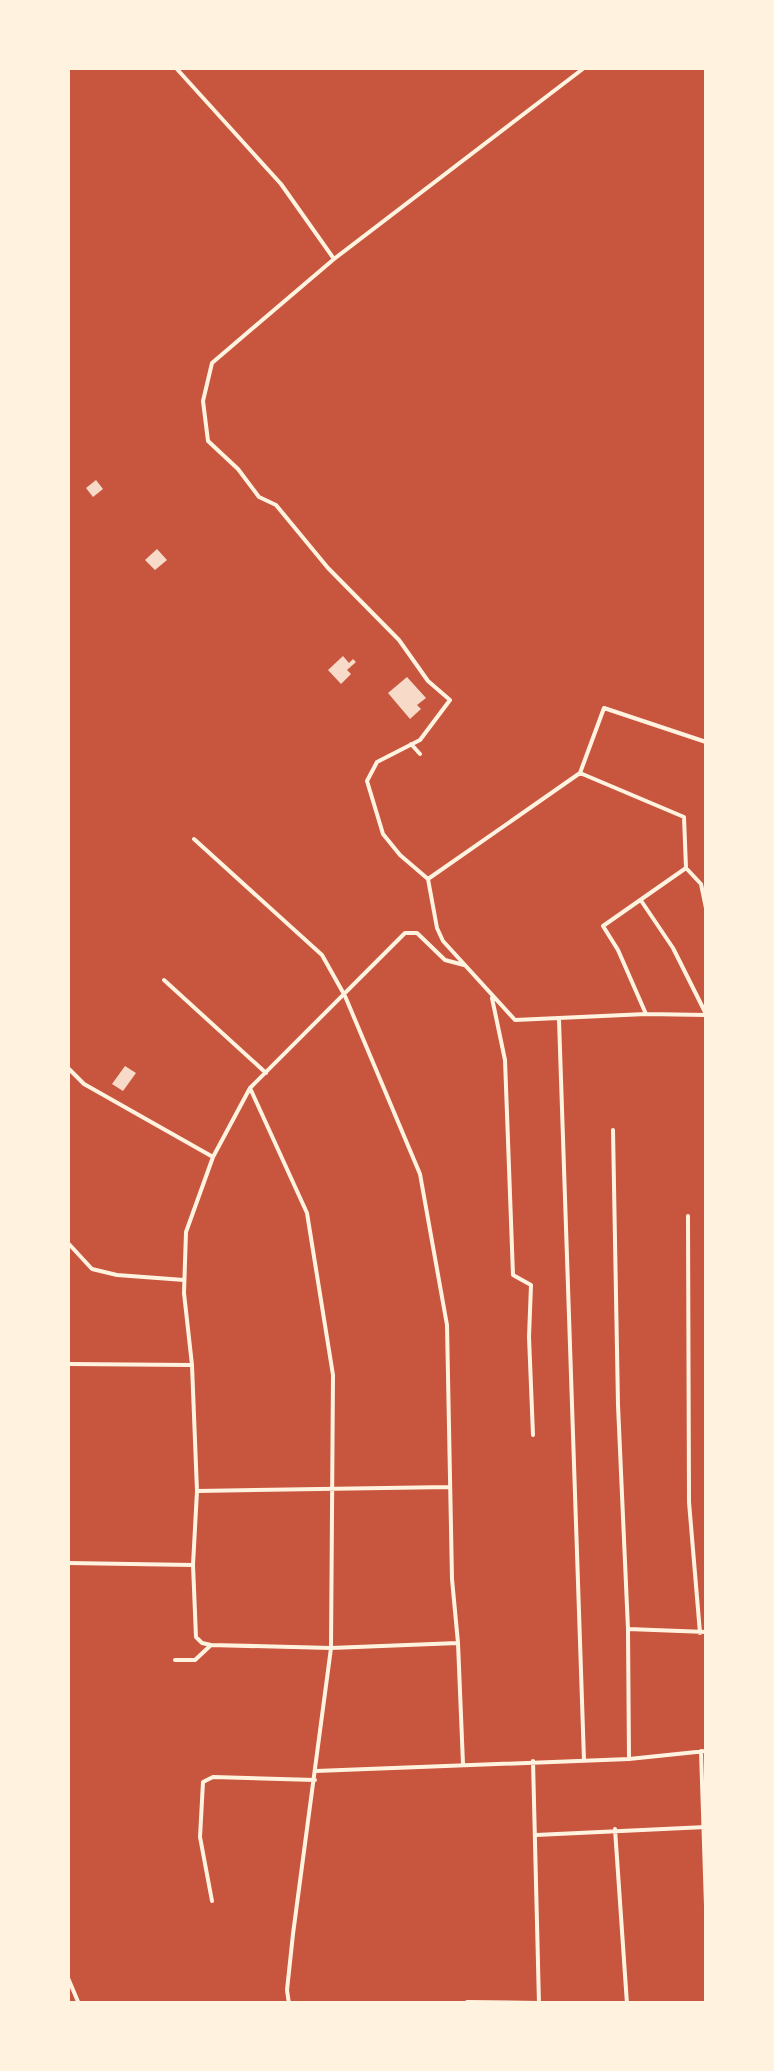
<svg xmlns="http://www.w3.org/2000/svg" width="774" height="2071" viewBox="0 0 774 2071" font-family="'PT Sans',sans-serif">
	<rect width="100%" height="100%" fill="#c8553d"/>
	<path fill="#f7dbc8" d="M96,480L103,489L93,497L86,488Z
		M157,549L167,560L155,570L145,560Z
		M343,656L349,663L353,659L356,662L347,670L351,674L341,684L328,670Z
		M407,677L426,698L417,705L421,709L410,719L388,693Z
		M125,1066L136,1073L123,1091L112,1084Z"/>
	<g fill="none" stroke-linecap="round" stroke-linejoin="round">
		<path stroke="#fff3e0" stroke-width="4" d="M176,68L281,184L334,259
			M584,68L334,259L212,363L203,401L208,441L238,469L259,497L276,505L328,568L399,640L428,681L450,700L420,740L377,762L367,781L383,834L400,855L428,879L437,928L443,941L515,1020L646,1014L706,1015
			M411,744L420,754
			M580,773L684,817L686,868
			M194,839L322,955L345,996L420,1174L447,1325L452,1579L458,1643L331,1648L211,1645L202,1643L196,1637L193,1565L197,1491L192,1365L184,1293L186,1232L213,1157L250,1088
			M428,879L580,773L604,708L706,742
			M642,902L673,948L706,1014
			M164,980L266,1073
			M492,998L505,1060L513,1275L531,1285L529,1337L533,1435
			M646,1014L618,950L603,926L686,868L701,884L706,908
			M559,1020L584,1760
			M68,1068L84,1084L213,1157
			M613,1130L618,1405L628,1629L629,1759
			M688,1216L689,1502L700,1633
			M68,1243L92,1269L117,1275L184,1280
			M68,1364L192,1365
			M197,1491L450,1487
			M68,1563L193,1565
			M628,1629L706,1632
			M458,1643L463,1764
			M175,1660H195L210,1646
			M701,1751L706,1906
			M533,1761L539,2004
			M316,1771L629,1759L706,1751
			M615,1829L627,2004
			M536,1835L706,1827
			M212,1901L200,1837L203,1782L213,1777L315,1780
			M68,1978L79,2004
			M467,2002L539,2003
			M289,2004L287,1990L293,1934L331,1648L333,1375L307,1213L250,1088L405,933H417L445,960L464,965"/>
	</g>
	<rect width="774" height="2071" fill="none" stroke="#fff3e0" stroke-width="140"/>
</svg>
